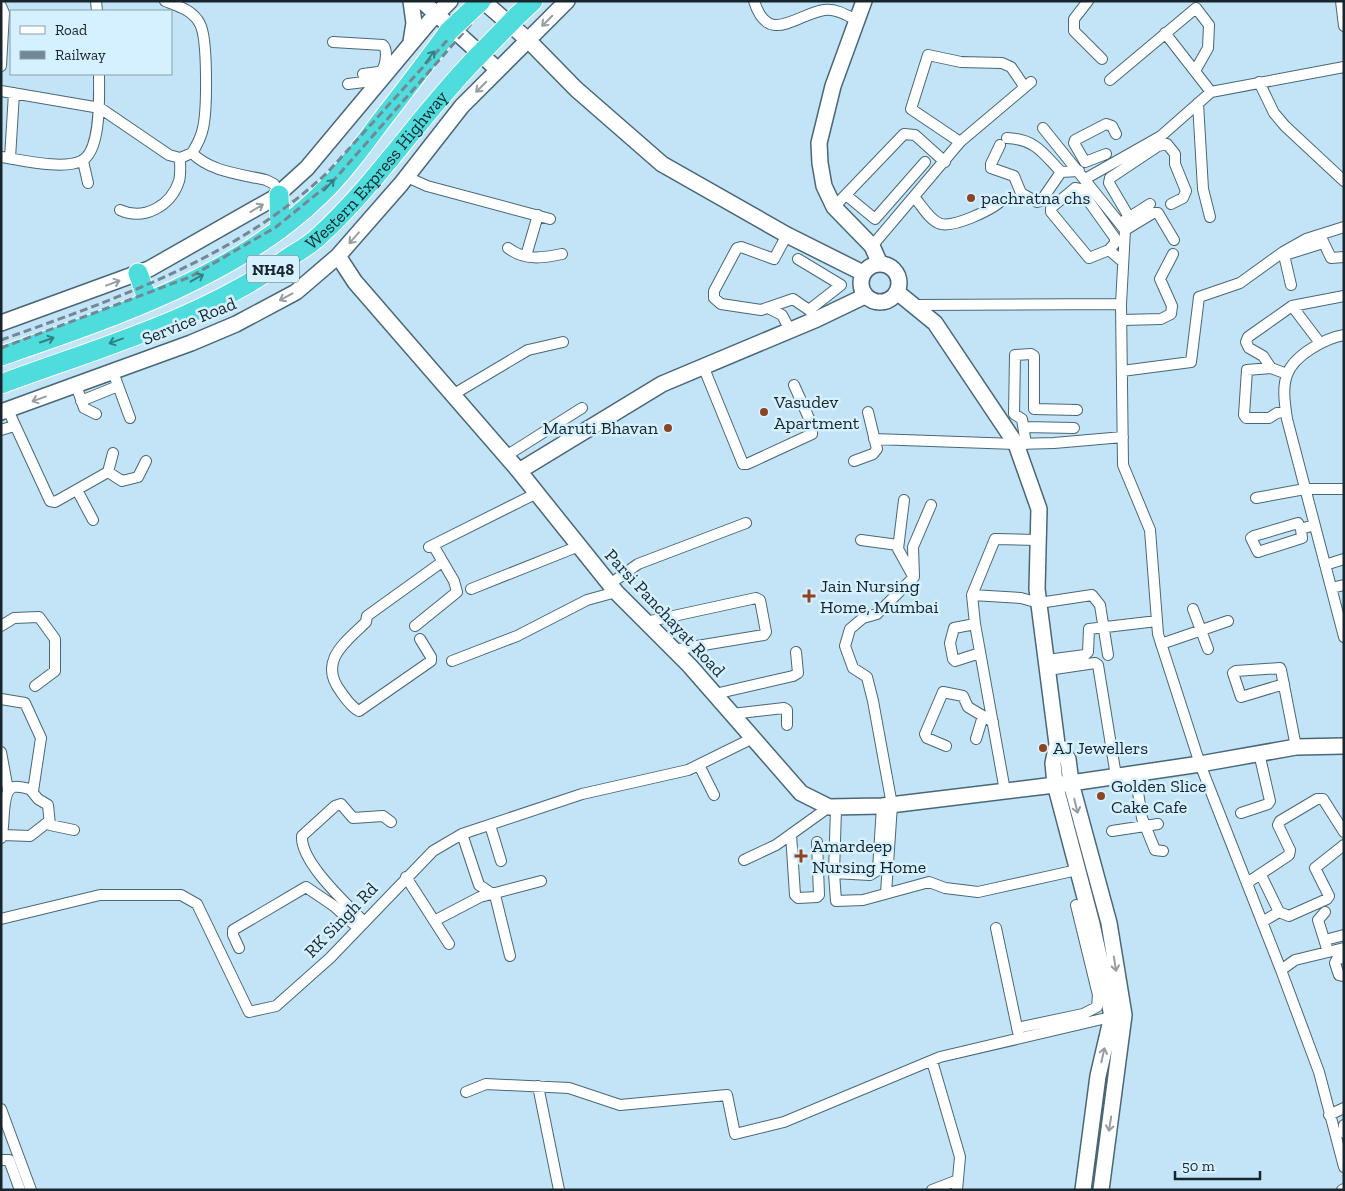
<svg xmlns="http://www.w3.org/2000/svg" width="1345" height="1191" viewBox="0 0 1345 1191" font-family="'Zilla Slab',serif">
	<rect width="100%" height="100%" fill="#c2e4f6"/>
	<g fill="none" stroke-linecap="round" stroke-linejoin="round">
		<g stroke="#496877" stroke-width="12">
			<path id="street" d="M96,1L97,11
				M165,1C178,6 193,10 200,24C208,39 207,111 203,128C201,138 197,145 192,153
				M754,1C768,46 795,15 824,10C836,8 848,16 858,21
				M1088,1L1074,19V31L1102,59
				M1341,1L1344,26
				M1,6L4,13L1,66
				M1165,33L1211,92
				M333,42L383,45C388,50 386,66 381,71
				M363,74L386,71
				M1110,80L1196,8L1209,25L1208,48L1195,71
				M1259,82L1274,113L1285,126L1344,181
				M348,84L380,80
				M1,91L100,108L169,155L180,158L192,153
				M1198,103L1203,189L1210,217
				M1043,128L1125,230L1121,304
				M1007,138C1035,139 1043,153 1061,172L1079,171
				M960,142L911,109L928,55L961,62L1002,63L1011,67L1024,86
				M1000,145L991,164V168L1014,176L1021,193L1037,202L1041,201L1061,172
				M192,153C211,172 240,174 266,180L274,184L279,195
				M1106,154L1085,162L1074,143L1075,140L1106,124L1112,126L1116,134
				M1,157C22,160 63,170 81,161C102,152 99,93 99,74
				M10,158L14,93
				M83,161L88,183
				M407,177L427,186L550,219
				M1085,179L1161,136L1211,92L1344,67
				M846,195L875,219L925,162
				M915,198C922,206 930,221 941,224C955,227 989,211 1000,202
				M834,207L904,134L915,135L945,162
				M120,210C144,221 171,206 179,181C181,174 180,165 180,158
				M1129,217L1109,183L1110,178L1158,146L1167,144L1175,154V164L1186,191L1183,198L1171,204
				M1125,220L1150,204
				M1125,230L1153,213H1158L1174,240
				M787,235L774,259L741,247L737,248L714,291V298L721,304L761,310L793,299L809,310L817,319
				M1321,237L1331,258L1344,257
				M872,246L960,142L1031,82
				M508,248C525,261 543,258 562,254
				M1109,250L1089,258L1051,212V208L1075,188L1080,189L1115,238V243L1109,250L1123,262
				M1288,254L1323,243
				M1284,255L1291,285
				M526,256L538,215
				M798,259L841,285L809,310
				M916,305L1121,304L1123,465L1150,530L1158,634L1200,764L1281,970
				M770,309L782,315L790,330
				M1122,320L1161,319L1171,314L1172,306L1160,279L1173,254
				M1344,335C1325,338 1293,356 1287,375C1282,388 1285,405 1287,419L1344,637
				M1320,343L1292,306L1344,296
				M703,366L743,464H747L812,434V425L794,385
				M1271,368L1247,370L1244,415L1246,418H1269L1277,413L1286,411
				M1122,371L1191,362L1199,297L1240,283L1283,252L1306,239L1344,227
				M113,372L130,418
				M1287,374L1271,368L1263,356L1249,348L1246,342L1248,337L1292,306
				M76,385L84,408L96,414
				M454,394L528,350L563,342
				M81,401L118,386
				M8,410L50,501L55,502L108,472L122,481L138,477L146,461
				M1024,427L1074,428
				M1,430L14,426
				M874,439L1016,444L1054,443L1123,437
				M1026,444L1022,419L1014,414L1015,355L1031,354L1034,356V409L1077,410
				M506,456L582,408
				M854,461L873,454L877,449L868,412
				M108,472L113,453
				M77,490L93,520
				M1256,498L1305,489H1344
				M904,500L898,549L913,576
				M1301,529L1302,538L1258,552L1251,538L1254,536L1298,523L1301,529L1314,525
				M861,540L898,545
				M429,547L537,493
				M1325,565L1344,559
				M610,584L638,564L746,523
				M1331,588L1344,585
				M471,589L579,546
				M972,595L995,539L1038,540
				M1193,609L1208,649
				M646,622L756,598L760,600L766,632L764,635L673,650
				M975,624L954,628L950,643L953,659L955,661L980,653
				M1,626L14,618L39,617L55,639V671L35,686
				M415,626L457,592L454,581L433,545
				M420,639L431,657V661L359,711C351,707 346,699 341,692C317,661 346,642 366,622L367,616L442,562
				M1161,644L1228,621
				M1047,660L1085,655L1088,652L1089,629L1157,621
				M452,661L517,636L587,600L616,592
				M1048,670L1095,663L1098,665L1116,776
				M1284,684L1241,697L1233,673L1236,671L1280,668L1281,670L1296,747
				M715,694L793,676L798,673L796,652
				M1,699L25,703L41,738L33,791
				M732,714L784,708L787,710V725
				M976,739L983,716
				M946,746L927,738L925,734L943,692L963,696L968,707L993,722
				M1,752L8,790
				M699,765L714,795
				M1135,773L1142,818L1155,850L1163,851
				M1005,791L975,624L972,595L1021,598L1039,603L1092,595L1100,605L1108,655
				M836,809L834,873L870,875L878,870L882,806
				M1241,813L1268,804L1270,801L1259,753
				M490,825L501,861
				M1112,831L1158,824
				M462,834L479,885L494,895L496,899L510,956
				M791,834L795,895L798,898L817,897L819,895L817,842
				M3,835L30,836L48,822
				M1,838C6,826 0,790 14,787C18,786 25,788 30,789L38,799L48,805L50,825L74,830
				M744,860L776,845L829,807
				M834,873L836,901L863,900L929,882L945,888L978,892L1077,870
				M1261,875L1279,912
				M406,877L449,944
				M1247,883L1289,855L1290,850L1278,825L1280,821L1317,799H1323L1344,832
				M886,893L892,805L873,701L867,677L853,668L845,646L850,629L863,618L877,614L914,577L913,547L931,505
				M1325,912L1318,920L1328,952
				M1,919L100,895H181L197,904L249,1012L276,1006L330,958L433,851L462,834L582,794L688,770L753,738
				M434,921L480,897L541,881
				M364,922C347,904 300,862 302,836L335,806L341,804L353,818L383,816L391,822
				M1262,922L1279,912L1289,916L1327,899L1329,896L1315,868L1344,845
				M996,928L1018,1032
				M1325,940L1344,935
				M239,948L233,935V930L306,887L334,906L358,928
				M1344,948L1295,960L1281,970L1319,1072L1344,1167
				M1344,958L1337,959L1335,963L1339,975L1344,976
				M1017,1028L1083,1014L1097,1007L1098,995L1076,905
				M932,1061L960,1157L957,1190
				M538,1086L559,1190
				M466,1092L486,1084L569,1088L620,1105L727,1095L735,1134L784,1122L940,1057L1115,1016
				M1,1109L31,1190
				M1329,1115L1344,1108
				M1344,1125V1133
				M1,1160H9L20,1190
				M932,1190L958,1180
				M1342,1190L1344,1189"/>
		</g>
		<g stroke="#496877" stroke-width="18">
			<path id="secondary" d="M422,1L498,70
				M483,1L528,40L576,89L662,164L787,235L863,273
				M864,1L833,86L819,143L820,163L824,186L834,207L872,246L880,264
				M411,42L414,23L411,1
				M338,256L355,282L519,471L616,592L690,666L801,793L829,807L882,806L1071,783L1200,764L1296,747L1344,746
				M861 283a19 19 0 1 1 38 0a19 19 0 1 1-38 0Z
				M897,292L935,323L1016,444L1039,509L1037,589L1057,744L1053,763L1055,784L1092,924L1112,1016L1098,1076L1083,1190
				M1,323L149,269L274,198L307,168L429,22L450,1
				M1,412L191,343L236,324L296,292L338,256L401,184L462,106L567,1
				M519,471L662,384L817,319L865,296
				M1057,744L1068,759L1071,783L1109,923L1124,1015L1101,1190"/>
		</g>
		<g stroke="#fff" stroke-width="21">
			<g id="highway">
				<path d="M517,16L533,1"/>
				<path d="M279,195L280,229"/>
				<path d="M138,273L148,301"/>
				<path d="M1,356C108,319 238,276 320,195C342,174 360,149 378,125C402,94 426,63 449,31"/>
				<path id="s1" d="M1,384C98,348 200,320 285,260C295,253 307,247 316,239C377,184 420,115 477,57"/>
			</g>
		</g>
		<use href="#street" stroke="#fff" stroke-width="10"/>
		<use href="#secondary" stroke="#fff" stroke-width="15"/>
		<use href="#highway" stroke="#4edcdc" stroke-width="19"/>
		<path stroke="#718996" stroke-width="3" stroke-dasharray="8 4" stroke-linecap="butt" d="M1,340C118,298 234,259 327,173L462,24
			M1,348L190,277L276,227L334,180L491,1"/>
		<g stroke="#fff" stroke-width="21" stroke-linecap="butt">
			<path id="highway-bridge" d="M449,31L481,1
				M477,57L517,16"/>
		</g>
		<use href="#highway-bridge" stroke="#4edcdc" stroke-width="19"/>
	</g>
	<defs><path id="oneway-shaft" d="M-6 0H5M1.5-3L5.5 0L1.5 3" fill="none" stroke-width="1.6" stroke-linecap="round" stroke-linejoin="round" transform="scale(1.25)"/></defs>
	<g stroke="#979da0">
		<use href="#oneway-shaft" transform="translate(547 21) rotate(135)"/>
		<use href="#oneway-shaft" transform="translate(481 87) rotate(135)"/>
		<use href="#oneway-shaft" transform="translate(257 208) rotate(-31)"/>
		<use href="#oneway-shaft" transform="translate(354 238) rotate(131)"/>
		<use href="#oneway-shaft" transform="translate(113 283) rotate(-20)"/>
		<use href="#oneway-shaft" transform="translate(286 297) rotate(152)"/>
		<use href="#oneway-shaft" transform="translate(39 399) rotate(160)"/>
		<use href="#oneway-shaft" transform="translate(1076 806) rotate(76)"/>
		<use href="#oneway-shaft" transform="translate(1115 964) rotate(81)"/>
		<use href="#oneway-shaft" transform="translate(1103 1055) rotate(-77)"/>
		<use href="#oneway-shaft" transform="translate(1110 1124) rotate(99)"/>
	</g>
	<g stroke="#338084">
		<use href="#oneway-shaft" transform="translate(430 57) rotate(-53)"/>
		<use href="#oneway-shaft" transform="translate(329 185) rotate(-48)"/>
		<use href="#oneway-shaft" transform="translate(197 278) rotate(-29)"/>
		<use href="#oneway-shaft" transform="translate(47 340) rotate(-19)"/>
		<use href="#oneway-shaft" transform="translate(116 341) rotate(160)"/>
	</g>
	<g fill="#8c4424" stroke="#d5f0ff" stroke-width="2">
		<circle cx="971" cy="198" r="5"/>
		<circle cx="764" cy="412" r="5"/>
		<circle cx="668" cy="428" r="5"/>
		<path d="M806.5 588.5h5v5h5v5h-5v5h-5v-5h-5v-5h5z"/>
		<circle cx="1043" cy="748" r="5"/>
		<circle cx="1101" cy="796" r="5"/>
		<path d="M798.5 848.5h5v5h5v5h-5v5h-5v-5h-5v-5h5z"/>
	</g>
	<g text-anchor="middle" dominant-baseline="central" stroke-width="5" stroke-linejoin="round" paint-order="stroke">
		<rect fill="#d5f0ff" stroke="#51626b" stroke-width="1" x="247" y="255.5" width="52" height="27" rx="4"/>
		<g font-size="16" font-weight="bold" fill="#18252c">
			<text x="273" y="269">NH48</text>
		</g>
		<g font-size="18" fill="#18252c" stroke="#d5f0ff">
			<text stroke="none"><textPath href="#s1" startOffset="440">Western Express Highway</textPath></text>
			<text transform="translate(189 321) rotate(-22)">Service Road</text>
			<text transform="translate(665 613) rotate(47)">Parsi Panchayat Road</text>
			<text transform="translate(341 920) rotate(-46)">RK Singh Rd</text>
		</g>
		<g font-size="18" fill="#18252c" stroke="#d5f0ff" text-anchor="start">
			<text x="981" y="198">pachratna chs</text>
			<text x="774" y="402">Vasudev<tspan x="774" dy="21">Apartment</tspan></text>
			<text x="658" y="428" text-anchor="end">Maruti Bhavan</text>
			<text x="820" y="586">Jain Nursing<tspan x="820" dy="21">Home, Mumbai</tspan></text>
			<text x="1053" y="748">AJ Jewellers</text>
			<text x="1111" y="786">Golden Slice<tspan x="1111" dy="21">Cake Cafe</tspan></text>
			<text x="812" y="846">Amardeep<tspan x="812" dy="21">Nursing Home</tspan></text>
		</g>
	</g>
	<rect width="1345" height="1191" fill="none" stroke="#18252c" stroke-width="5"/>
	<rect x="10" y="10" width="162" height="65" fill="#d5f0ff" stroke="#899fab"/>
	<rect x="20" y="26" width="25" height="8" fill="#ffffff" stroke="#899fab"/>
	<text x="55" y="35" font-size="15" fill="#18252c">Road</text>
	<rect x="20" y="51" width="25" height="8" fill="#718996" stroke="#899fab"/>
	<text x="55" y="60" font-size="15" fill="#18252c">Railway</text>
	<path d="M1175 1171v8h85v-8" fill="none" stroke="#18252c" stroke-width="2.5"/>
	<text x="1182" y="1171" font-size="15" fill="#18252c" stroke="#d5f0ff" stroke-width="4" paint-order="stroke">50 m</text>
</svg>
